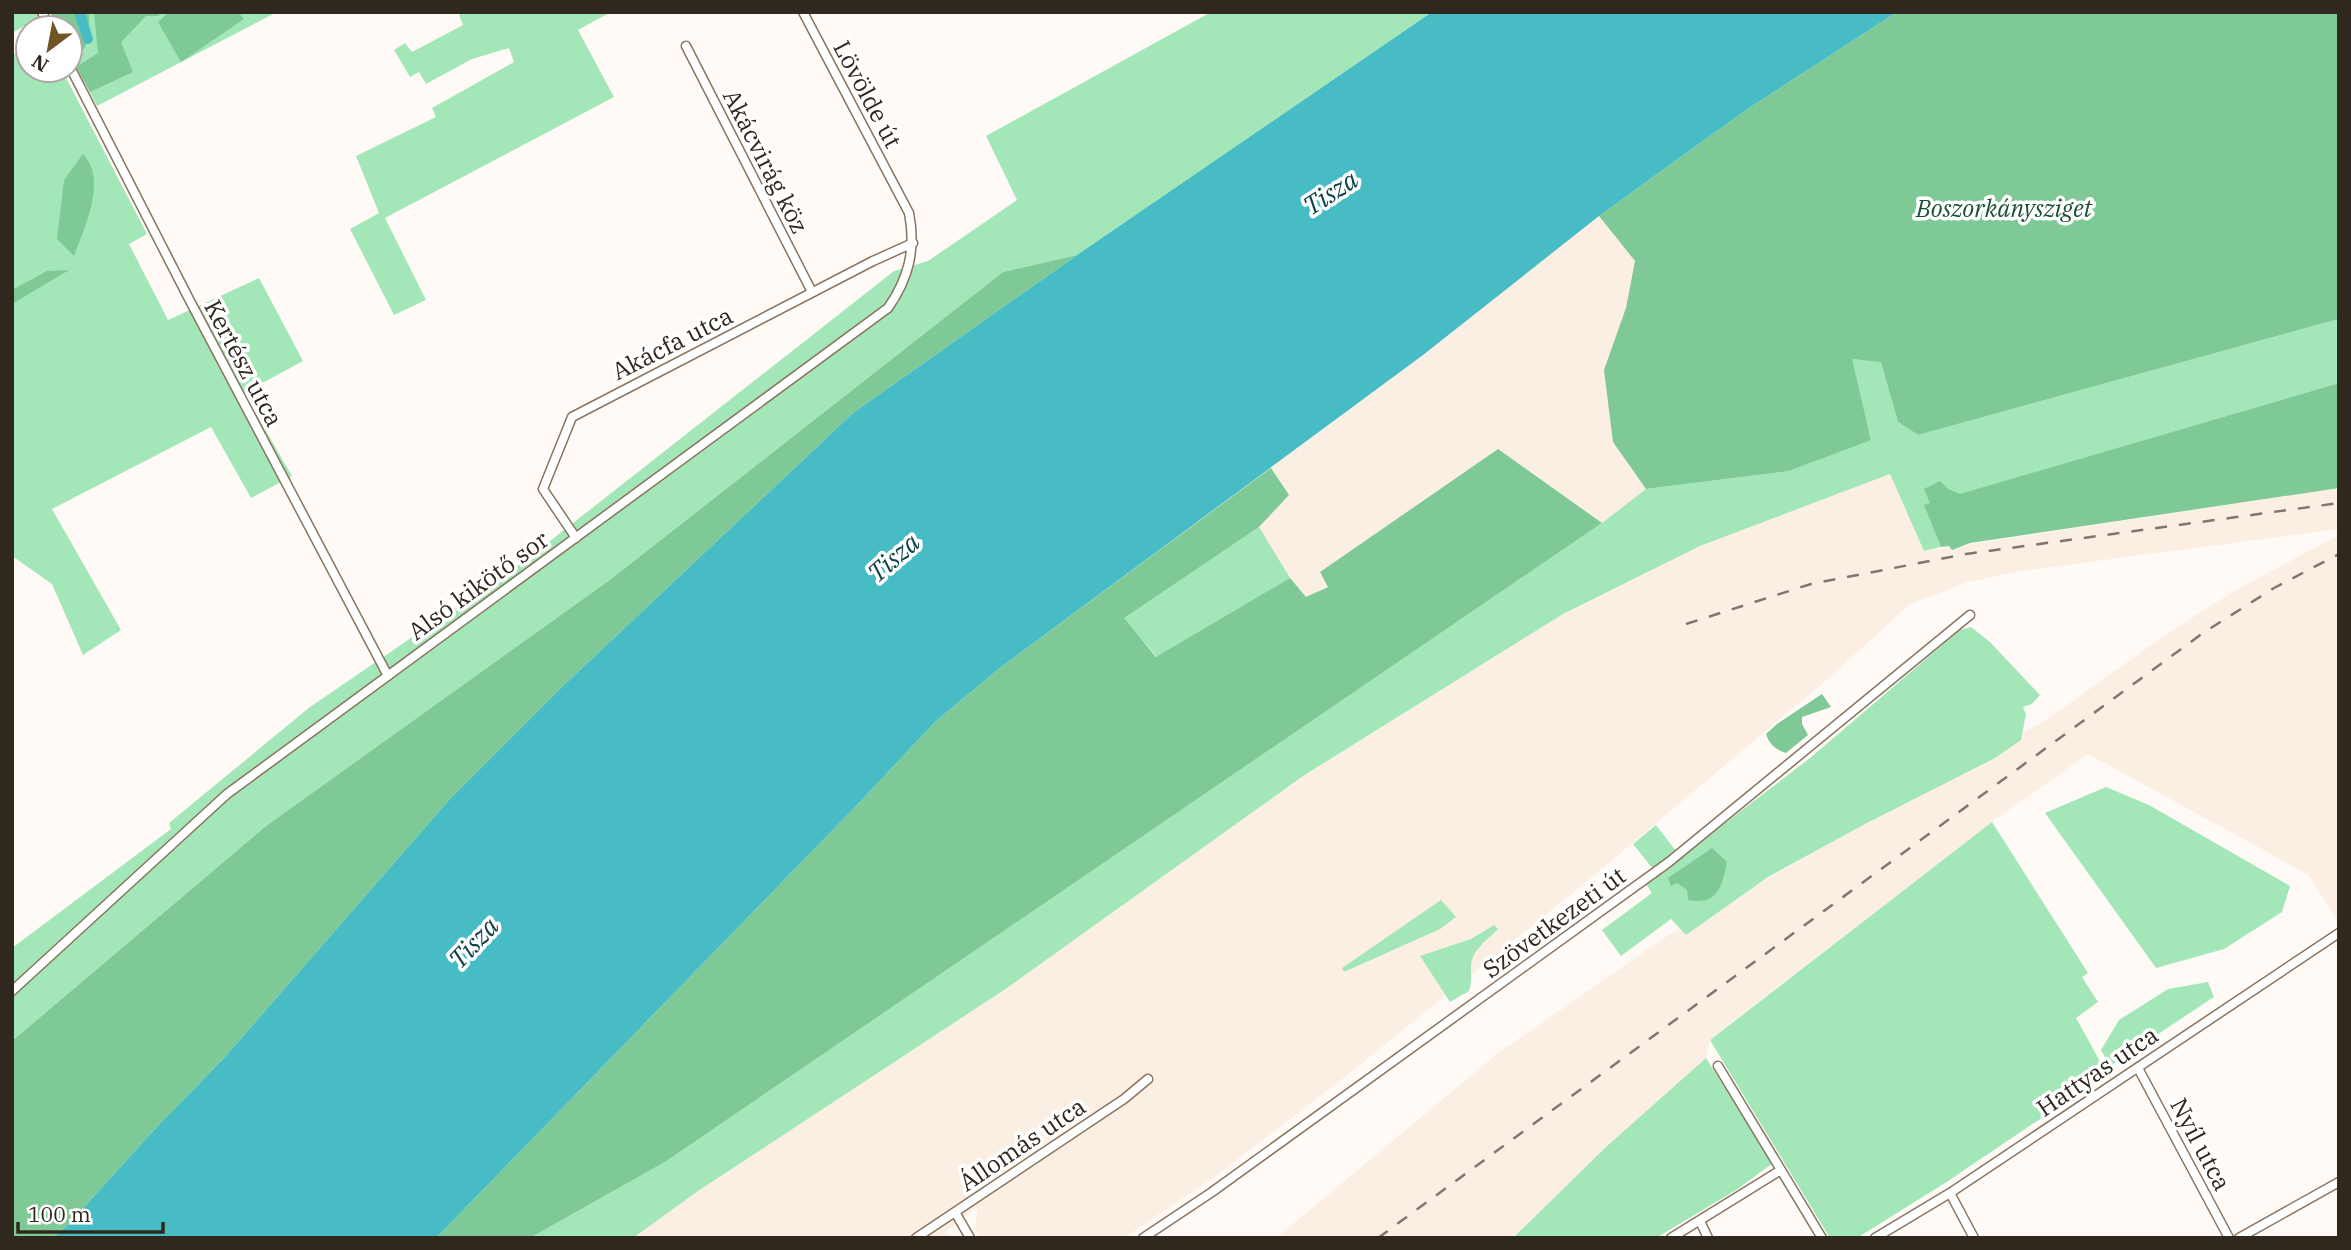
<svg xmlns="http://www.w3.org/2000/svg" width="2351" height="1250" viewBox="0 0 2351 1250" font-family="'IBM Plex Serif',serif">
	<rect width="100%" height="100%" fill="#fffaf6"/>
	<path fill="#fbefe3" d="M1599,216L1635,261L1626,308L1613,442L1646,489L1602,523L1497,449L1320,572L1328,586L1306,598L1290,578L1259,528L1288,495L1271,468L1423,355Z
		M1890,474L1925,551L2339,488V529L2021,571L1968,582L1910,604L1830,677L1580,887L1341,1080L1216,1176L1124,1238H980L975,1228L978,1206L946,1232L954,1238H633L698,1191L1007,988L1303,776L1563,614L1700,546Z
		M2339,535V917L2336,919L2309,875L2088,754L1992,822L1710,1039L1706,1058L1607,1146L1513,1238H1276L1497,1054L1667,936L2049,718L2161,638L2234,591Z"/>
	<path fill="#a3e7b8" d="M12,12H277L97,106L70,54V28H57L50,12L12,33Z
		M463,12H611L578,30L614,97L385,218L426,300L394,315L350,229L379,213L356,156L436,117L432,108L514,62L509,48L472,59L426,84L419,72L410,77L394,50L405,43L412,52L463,25L459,15Z
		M1211,12H1432L1077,255L1003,272L611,579L266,826L12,1041V948L171,829L169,823L310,707L531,556L894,271L928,261L1017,200L986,136Z
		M28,47V70H62L147,234L129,244L168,320L259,278L303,361L244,393L292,476L251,498L211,427L52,509L121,630L83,655L52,584L12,556V55Z
		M2339,319V383L1925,505L1941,547L1924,551L1890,474L1700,546L1563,614L1303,776L1007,988L698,1191L633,1238H530L665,1162L1602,523L1646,489L1789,471L1871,439L1851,359L1881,361L1898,422L1918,435Z
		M1259,527L1290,578L1157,657L1123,618Z
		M1971,627L1990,642L2040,695L2032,704L2023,707L2026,714L2021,740L1995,758L1865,824L1768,877L1686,935L1671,919L1621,956L1602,930L1652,893L1646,884L1810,758L1960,630Z
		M2106,787L2149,805L2290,886L2282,912L2224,949L2156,968L2045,813Z
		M1992,822L2088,973L2082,977L2098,1002L2076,1018L2107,1074L1945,1183L1857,1238H1830L1710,1040Z
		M1656,825L1676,851L1653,869L1633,844Z
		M1441,900L1456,917L1440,929L1344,972L1342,968Z
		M1494,925L1498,929C1487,940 1471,951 1471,967C1471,976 1472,982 1469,991L1450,1002L1420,956L1471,939Z
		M2208,982L2214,997L2110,1066L2101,1050L2119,1020L2168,989Z
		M1706,1058L1773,1163L1736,1190L1656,1238H1513L1607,1146Z"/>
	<path fill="#7ec996" d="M51,12H89V38L84,49L70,44V28H59Z
		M94,12H164L158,16H146L121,42L133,72L90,92L76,67L98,53Z
		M169,12H238L244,19L181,62L158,22Z
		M1897,12H2339V319L1918,435L1898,422L1881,362L1852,359L1871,440L1789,471L1646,489L1613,442L1604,370L1626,308L1635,261L1599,216L1746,110Z
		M83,154C108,180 84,228 74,256L57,239L64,180Z
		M1077,255L853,413L563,686L449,800L224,1058L152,1132L68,1225L53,1238H12V1041L266,826L611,579L1003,272Z
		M69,270L12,304V290L47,271Z
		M2339,383V488L1970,543L1952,550L1949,546L1941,547L1924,505L1930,503L1924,489L1940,481L1948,489L1960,494Z
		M1498,449L1602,523L665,1162L530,1238H436L858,804L936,721L1001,667L1271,468L1289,495L1259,527L1124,618L1156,657L1290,578L1306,597L1328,587L1320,572Z
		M1822,694L1831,707L1802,717V724L1808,735L1786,753C1776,750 1769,744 1766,734L1777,724Z
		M1712,848L1727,862C1722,886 1718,906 1688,900L1687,890L1677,883L1671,886L1668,878Z"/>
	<path fill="#47bcc5" d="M1432,12H1897L1746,110L1599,216L1423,355L1001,667L936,721L858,804L436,1238H53L68,1225L152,1132L224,1058L449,800L563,686L853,413L1077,255Z"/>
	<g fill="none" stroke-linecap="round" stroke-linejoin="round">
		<path stroke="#47bcc5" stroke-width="10" d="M79,12L88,39"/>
		<g stroke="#89745f" stroke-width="11">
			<path id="street" d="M42,12L50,28
				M686,46L812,292
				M70,67L189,299L388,676
				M576,538L543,489L572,417L873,261L913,243
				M12,991L227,794L888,308C909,278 916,249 909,213L803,12
				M1718,1066L1781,1170
				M2138,1068L2229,1238
				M1950,1193L1974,1238
				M955,1212L970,1238
				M1700,1221L1708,1238
				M916,1238L1124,1099L1148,1079
				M1143,1238L1212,1192L1669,862L1970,615
				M1671,1238L1781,1170L1822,1238
				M1875,1238L1950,1193L2339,933
				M2239,1238L2339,1182"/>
		</g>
		<use href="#street" stroke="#fff" stroke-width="8"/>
		<path stroke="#7e766f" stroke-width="2.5" stroke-dasharray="12 12" stroke-linecap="butt" d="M1686,624L1811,584L1966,554L2339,503
			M1378,1238L2203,633L2274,588L2339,554"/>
	</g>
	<g text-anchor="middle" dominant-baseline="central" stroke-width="7" stroke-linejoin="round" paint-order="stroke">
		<g font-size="24" fill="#30271e" stroke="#fff">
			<text transform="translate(868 94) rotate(62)">Lövölde út</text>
			<text transform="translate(766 161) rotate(63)">Akácvirág köz</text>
			<text transform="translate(672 343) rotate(-27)">Akácfa utca</text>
			<text transform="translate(244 363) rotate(62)">Kertész utca</text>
			<text transform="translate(478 585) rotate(-36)">Alsó kikötő sor</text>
			<text transform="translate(1554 922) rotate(-36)">Szövetkezeti út</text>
			<text transform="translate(2097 1071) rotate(-34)">Hattyas utca</text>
			<text transform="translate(1022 1144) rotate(-34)">Állomás utca</text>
			<text transform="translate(2201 1144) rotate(62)">Nyíl utca</text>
		</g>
		<g font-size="24" font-style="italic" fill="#1b5130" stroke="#fff">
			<text x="2004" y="208">Boszorkánysziget</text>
		</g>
		<g font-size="26" font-style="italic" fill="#0e4347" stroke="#fff">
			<text transform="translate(1330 192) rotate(-33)">Tisza</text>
			<text transform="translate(893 557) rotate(-41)">Tisza</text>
			<text transform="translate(473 942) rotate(-47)">Tisza</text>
		</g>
	</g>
	<rect width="2351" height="1250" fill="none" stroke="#30271e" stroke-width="28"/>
	<g transform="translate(49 49) rotate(212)"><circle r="33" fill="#ffffff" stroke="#aca9a5" stroke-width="2"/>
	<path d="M0-5L12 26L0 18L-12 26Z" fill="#6e5526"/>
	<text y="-10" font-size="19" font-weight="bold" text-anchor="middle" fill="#30271e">N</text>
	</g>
	<path d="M18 1222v10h145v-10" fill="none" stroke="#30271e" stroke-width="3.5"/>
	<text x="28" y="1222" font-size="21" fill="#30271e" stroke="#ffffff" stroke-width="5" paint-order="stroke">100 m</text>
</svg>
